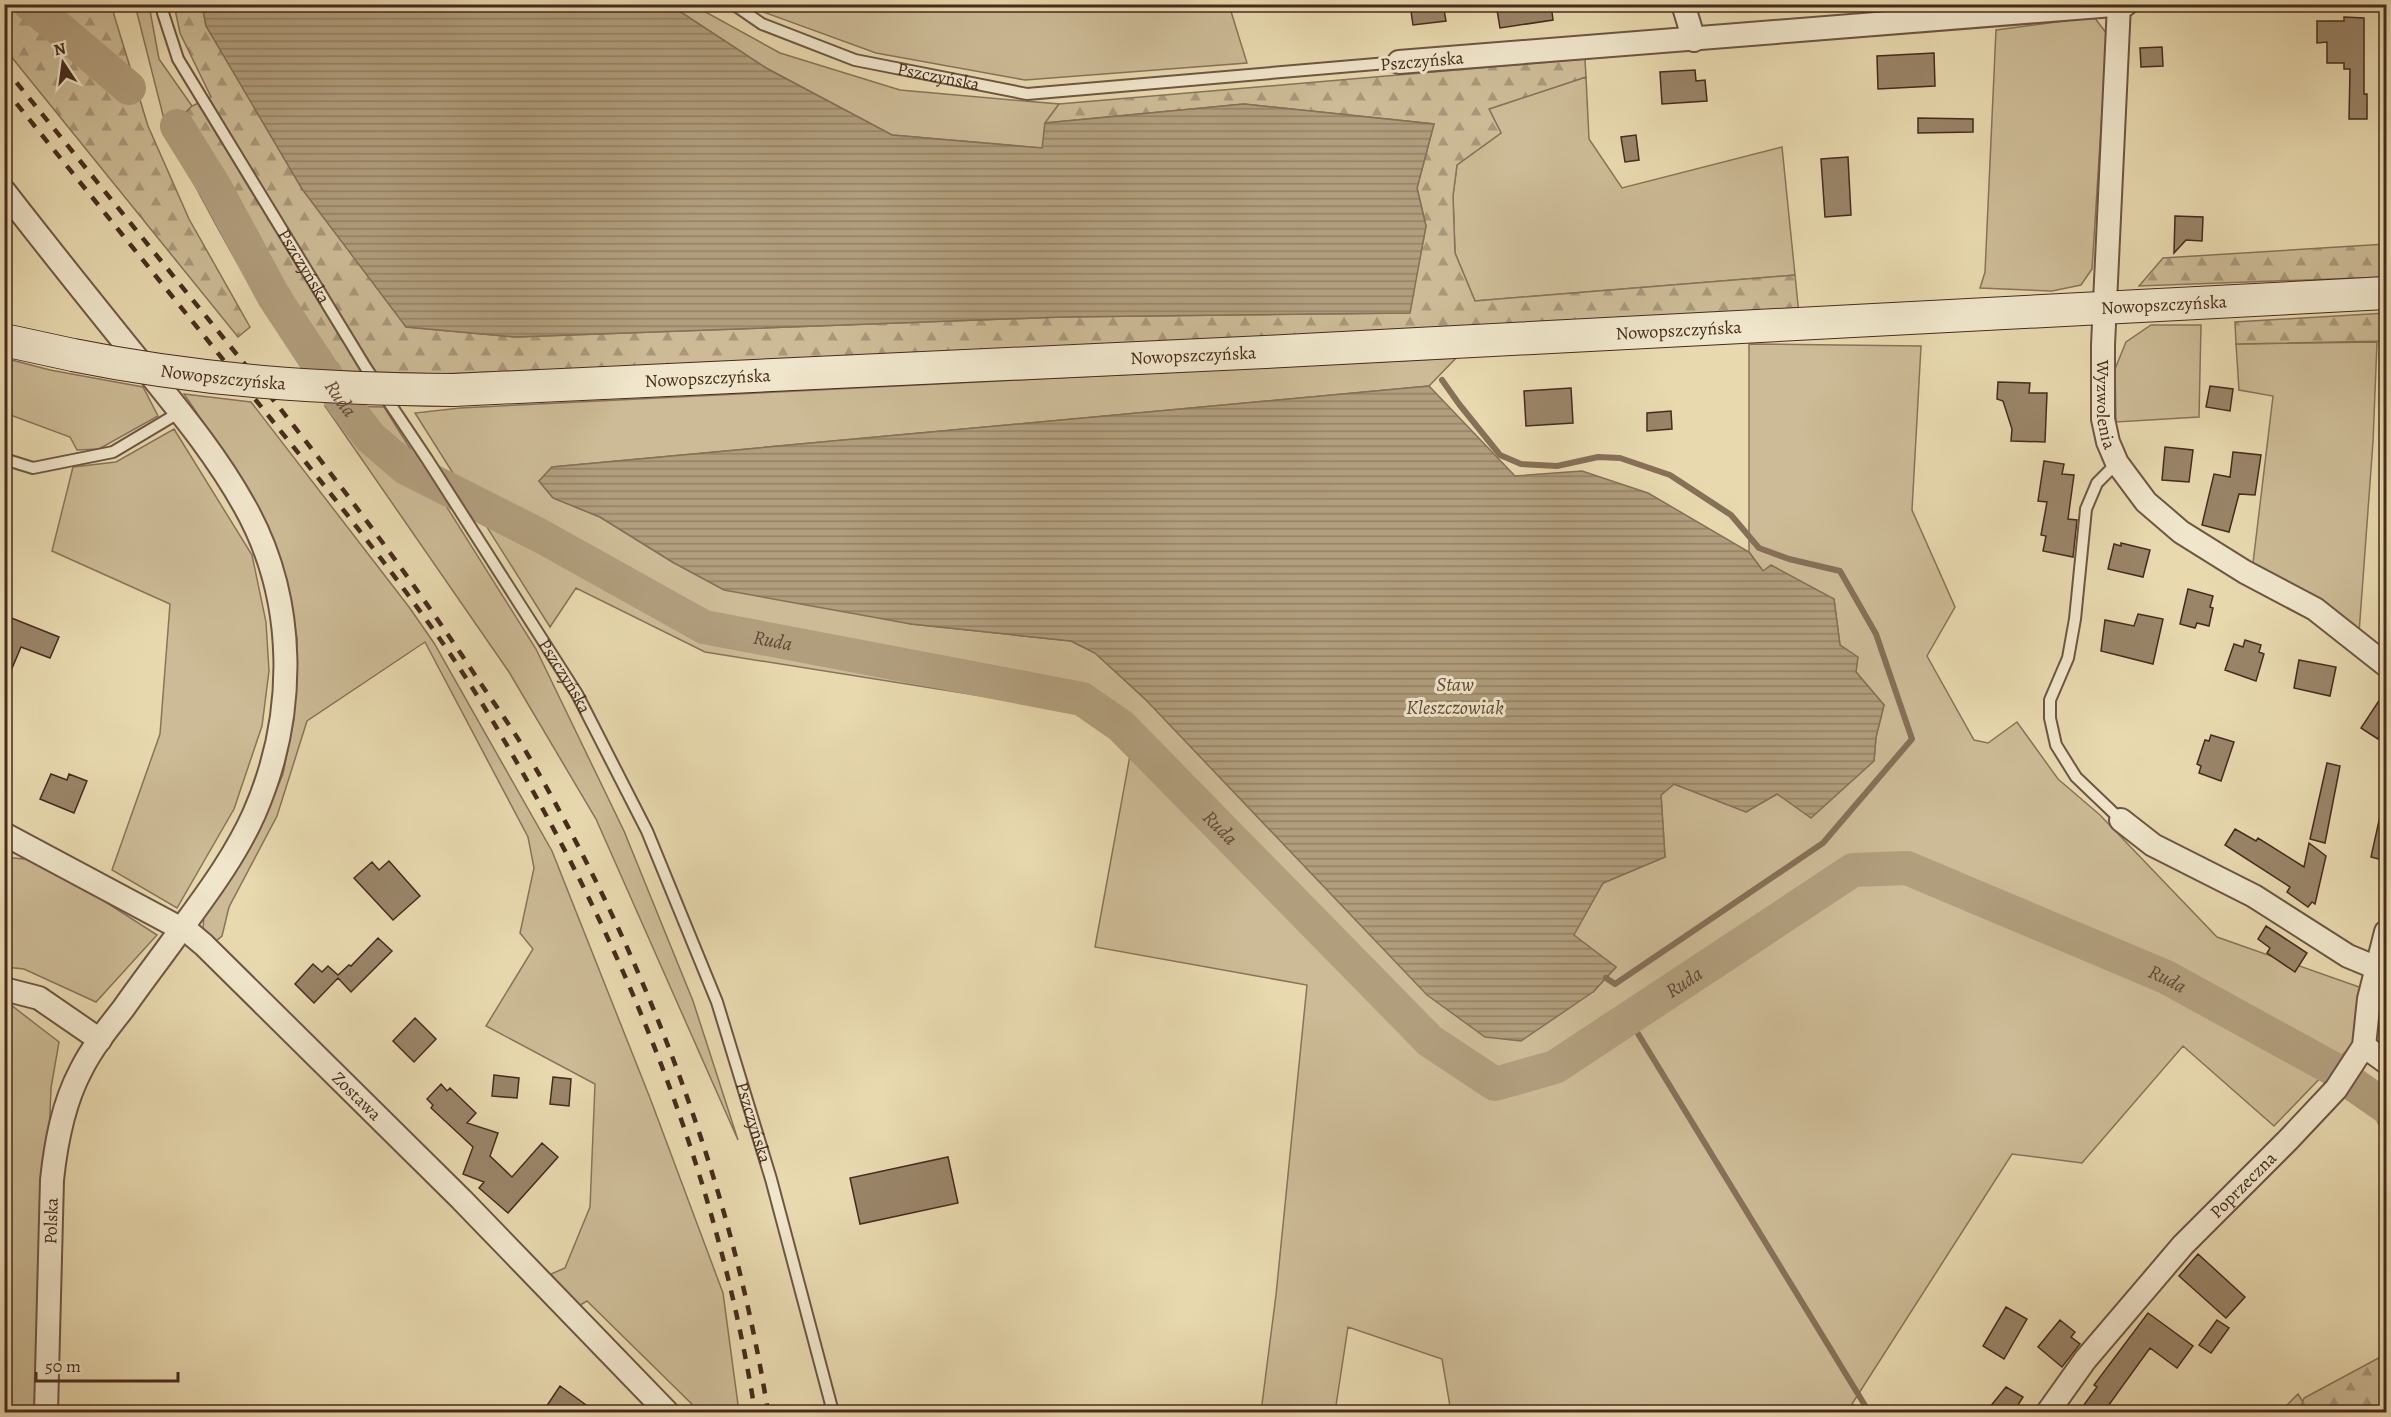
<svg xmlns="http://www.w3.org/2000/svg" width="2391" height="1417" viewBox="0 0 2391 1417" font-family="Alegreya,serif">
	<defs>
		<pattern id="forest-firs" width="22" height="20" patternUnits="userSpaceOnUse" patternTransform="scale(1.5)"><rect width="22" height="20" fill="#ccbb96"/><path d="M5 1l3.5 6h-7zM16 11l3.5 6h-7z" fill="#a7987a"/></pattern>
		<pattern id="water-rules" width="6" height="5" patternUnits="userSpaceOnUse" patternTransform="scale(1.5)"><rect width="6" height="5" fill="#b19e7d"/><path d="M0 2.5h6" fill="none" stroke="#928166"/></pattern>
	</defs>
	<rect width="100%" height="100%" fill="#e8d9af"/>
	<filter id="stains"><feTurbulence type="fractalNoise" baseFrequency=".00333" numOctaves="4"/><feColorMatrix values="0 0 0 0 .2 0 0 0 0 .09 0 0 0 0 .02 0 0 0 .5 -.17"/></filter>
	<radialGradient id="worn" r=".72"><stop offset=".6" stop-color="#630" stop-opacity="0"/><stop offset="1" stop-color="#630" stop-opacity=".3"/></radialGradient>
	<path fill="#ccbb96" stroke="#89735a" stroke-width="1.5" d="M135,5H149L159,59L192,106L167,131Z
		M670,5H693L780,53L900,90L1059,104L1045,123L1043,148L892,135L766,68Z
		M749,5H1229L1247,63L1025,80L876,53L758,10Z
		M2094,17L2107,34L2092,269L2081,285L2052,291L1980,288L1985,272L1996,30Z
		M1586,77L1589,139L1622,188L1782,147L1795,275L1475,301L1455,253L1453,196L1457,165L1501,133L1489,109Z
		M2151,325H2201L2199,417L2116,422L2115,369L2126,342Z
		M2377,342L2373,442L2359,633L2315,599L2253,563L2273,396L2239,390L2236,344Z
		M1749,344L1921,346L1912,510L1955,607L1927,656L1974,740L1988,743L2017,722L2058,779L2100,815L2217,937L2362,988L2355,1042L2274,1126L2183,1046L2082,1163L2012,1154L1852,1404L1866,1412H1451L1442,1359L1348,1327L1335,1412H1261L1276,1295L1307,985L1095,947L1131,750L1082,712L705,652L576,588L550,627L415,413L460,408L1456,358L1429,386L552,467L539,481L553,498L600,517L674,563L911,624L1071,641L1095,653L1145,699L1593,992L1616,967L1573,935L1603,883L1665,857L1661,795L1674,784L1746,812L1777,794L1874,761L1876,737L1884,705L1856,672L1857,657L1840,645L1834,599L1763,571L1749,552Z
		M4,358L50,370L143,387L158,416L99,449L77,450L70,437L5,413Z
		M184,394L251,402L409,607L434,643L552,851L650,1098L723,1293L739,1412H700L587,1301L577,1307L551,1274L565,1268L590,1207L595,1084L486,1026L533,949L520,933L534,868L528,837L425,642L307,721L277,816L229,907L222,936L216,941L203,930L204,912L257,836L283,774L294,719L297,639L288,585L273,539L250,492Z
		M325,406L384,407L536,649L624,831L693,1001L738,1140L596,819L509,672Z
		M174,429L252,555L266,622L269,671L262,726L234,809L177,908L112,870L160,734L170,604L52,551L73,467L116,462Z
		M5,857L42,861L157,935L96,1002L24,969L5,967Z
		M4,1005H11L59,1042L51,1088L38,1412H5Z
		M2298,1394L2309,1412H2280Z"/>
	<path fill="url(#forest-firs)" stroke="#89735a" stroke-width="1.5" d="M4,5H111L148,126L189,219L250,327L238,337L5,49Z
		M174,5H202L206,26L406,327L515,337L1062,317L1409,313L1426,226L1417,188L1434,124L1244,104L1045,123L1059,104L1585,59L1586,77L1489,109L1501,133L1457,165L1453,196L1455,253L1475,301L1795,275L1799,315L1128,348L440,374L304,370C252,294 208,213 167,131L192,106L211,97L180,33Z
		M2386,244V277L2139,286L2163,258Z
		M2386,313V341L2236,344L2235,322Z
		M2386,1354V1412H2299L2304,1398Z"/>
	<path fill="url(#water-rules)" stroke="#867057" stroke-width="1.5" d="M202,5H670L766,68L892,135L1042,148L1045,123L1244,104L1434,124L1417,188L1426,226L1410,313L1062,317L515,337L406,327L302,189L206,26Z
		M1429,386L1515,476L1582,471L1648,493L1749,552L1763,571L1771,565L1834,599L1840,645L1858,657L1856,672L1884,705L1876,737L1874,761L1811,818L1777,794L1746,812L1674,784L1661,795L1665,857L1603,883L1574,935L1616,967L1593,992L1521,1041L1485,1037L1427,995L1145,699L1095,653L1071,641L911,624L724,590L674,563L600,517L553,498L539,481L552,467Z"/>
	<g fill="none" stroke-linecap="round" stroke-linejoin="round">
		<path stroke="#867057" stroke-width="6" d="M1442,380L1459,404L1500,455L1521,464L1557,466L1598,457L1620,458L1670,475L1731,515L1759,548L1789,559L1840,571L1876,634L1912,739L1823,843L1615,984L1606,978
			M1629,1019L1869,1412
			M2367,1094L2386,1134"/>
		<g stroke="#b19e7d" stroke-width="34">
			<path d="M30,4L129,88"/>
			<path id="s1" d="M177,126L216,189L274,297L343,402L370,437L406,468L539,535L704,627L1082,699L1121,726L1430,1041L1495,1084L1555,1067L1853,870L1907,868L2166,977L2337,1071"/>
			<path d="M2353,1084L2386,1107"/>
		</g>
	</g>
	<path fill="#9a8569" stroke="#462b1d" stroke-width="1.5" d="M1410,4H1443L1446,21L1413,25Z
		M1496,4H1551L1553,20L1500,28Z
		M2344,17L2364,18V94H2367V119H2349L2350,69H2344V63H2327V42L2317,43V21H2344Z
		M2162,47L2163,66L2141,67L2140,48Z
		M1934,53L1935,86L1878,89L1877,56Z
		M1695,70L1696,81L1705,80L1707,101L1662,104L1660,72Z
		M1918,118L1973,119V132L1918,133Z
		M1636,135L1639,160L1625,162L1621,137Z
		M1848,157L1851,215L1825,217L1821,159Z
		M2175,216L2203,217L2202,241L2186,240L2174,253Z
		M1998,382L2030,383L2029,393H2047L2045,442L2011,441L2012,429L2003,401L1997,399Z
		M2210,386L2233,389L2230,411L2206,407Z
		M1571,388L1573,423L1526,426L1524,391Z
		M1671,411L1672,429L1647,431V413Z
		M2165,447L2193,450L2189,482L2162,480Z
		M2233,452L2261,455L2255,495L2239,494L2229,532L2202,525L2214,474L2230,477Z
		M2044,461L2064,464L2062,474L2074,475L2068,519L2077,520L2073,557L2043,551L2046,536L2041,535L2047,502L2038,501Z
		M2121,543L2150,550L2143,577L2108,569L2114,544L2121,546Z
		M2188,589L2213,596L2210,607L2213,608L2209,626L2197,623L2195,628L2180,624Z
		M2138,614L2163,619L2153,664L2101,651L2105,620L2134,626Z
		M4,615L59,637L50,658L21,647L5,685Z
		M2245,640L2261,645L2259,652L2264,654L2256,681L2225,670L2234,644L2243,647Z
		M2299,660L2336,667L2330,696L2294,688Z
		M2386,690V723L2384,722L2378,739L2361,728Z
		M2211,735L2234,742L2221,781L2199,773L2201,766L2197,764L2205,740L2209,741Z
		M2327,763L2340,766L2325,843L2310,839Z
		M51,774L67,780L69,774L87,781L74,813L40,799Z
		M2380,816L2386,817V861L2371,857Z
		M2235,829L2256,841L2258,838L2304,867L2309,843L2326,856L2315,904L2312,902L2308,907L2287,892L2290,887L2225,845Z
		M389,861L420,896L393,920L354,878L372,862L379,870Z
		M2266,926L2307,953L2295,972L2267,953L2270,948L2258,939Z
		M378,938L392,951L351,992L338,978L314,1003L295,984L313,964L322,972L328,966L338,975L349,965L351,966Z
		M415,1018L436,1039L414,1062L393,1041Z
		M494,1075L519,1078L517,1098L492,1096Z
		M553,1077L571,1079L569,1106L550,1104Z
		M441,1084L447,1091L450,1088L476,1113L467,1123L498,1133L490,1156L512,1177L542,1143L558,1157L508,1213L479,1188L484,1182L463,1174L473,1147L431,1108L433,1105L427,1099Z
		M948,1157L958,1203L860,1224L850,1178Z
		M2198,1254L2245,1297L2226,1318L2179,1276Z
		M2006,1307L2027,1319L2004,1359L1983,1346Z
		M2148,1313L2193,1346L2177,1368L2150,1348L2103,1413H2078L2097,1387L2094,1385Z
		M2060,1320L2075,1332L2071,1337L2080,1344L2062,1367L2038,1347Z
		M2217,1320L2229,1328L2211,1353L2199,1345Z
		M560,1386L597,1413H542Z
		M2006,1387L2023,1397L2013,1413H1985Z"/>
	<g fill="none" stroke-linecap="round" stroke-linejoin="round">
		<g stroke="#6e5642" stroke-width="14">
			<g id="lane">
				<path id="s2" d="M162,4L163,13L178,59L366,368L427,459L577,694L647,831L717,1002L771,1179L833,1412"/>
				<path id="s3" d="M733,4L762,24L855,60L1027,94L1399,62"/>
				<path d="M4,459L33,468L113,452L180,412"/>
				<path d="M2117,463L2097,483L2086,509L2075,619L2068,658L2050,700V718L2056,745L2076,777L2121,820"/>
			</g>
		</g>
		<g stroke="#6e5642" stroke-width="26">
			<g id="street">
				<path d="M1683,4L1694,40"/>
				<path id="s4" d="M2119,5L2103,345V419L2108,442L2117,463L2146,502L2181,532L2245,572L2315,609L2386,665"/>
				<path d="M1399,62L2126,4"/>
				<path d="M4,191C49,249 94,305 140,362C177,408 215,453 244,505C298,600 297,716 254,814C237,852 212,887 187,921C166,951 144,979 123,1009C108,1028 92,1048 81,1070C63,1104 56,1142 52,1180L46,1412"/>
				<path d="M2121,820L2153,845L2254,896L2348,956L2377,968"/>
				<path id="s5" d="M4,834L191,934L204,945L461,1199L667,1412"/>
				<path d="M4,989L39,998L100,1040"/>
				<path d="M2364,1046L2386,1062"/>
				<path id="s6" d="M2048,1412L2085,1360L2183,1245L2288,1140L2336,1089L2364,1046L2369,999L2386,932"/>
			</g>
		</g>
		<g stroke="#462b1d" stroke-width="34">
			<g id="secondary">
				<path d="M4,340L73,355"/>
				<path id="s7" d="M453,390L1265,352L2386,293"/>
			</g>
		</g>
		<use href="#lane" stroke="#f0e6cb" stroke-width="10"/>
		<use href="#street" stroke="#f0e6cb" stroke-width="22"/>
		<use href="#secondary" stroke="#f0e6cb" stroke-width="32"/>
		<path stroke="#462b1d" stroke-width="4.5" stroke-dasharray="10 10" stroke-linecap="butt" d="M4,67C85,167 166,267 247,367C328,468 406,570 477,678C493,702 510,725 525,750C643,950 732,1183 768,1412
			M4,88C82,185 160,281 238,378C308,465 378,551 442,642C480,697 514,756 546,815C647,1001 722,1203 755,1412"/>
		<g stroke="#462b1d" stroke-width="34" stroke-linecap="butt">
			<g id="secondary-bridge">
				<path id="s8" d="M73,355C201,381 324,389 453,390"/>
			</g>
		</g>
		<use href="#secondary-bridge" stroke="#f0e6cb" stroke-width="32"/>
	</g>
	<g text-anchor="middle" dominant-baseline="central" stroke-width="6" stroke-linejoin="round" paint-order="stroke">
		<g font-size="18" fill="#462b1d" stroke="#f0e6cb">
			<text transform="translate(1422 61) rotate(-5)">Pszczyńska</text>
			<text stroke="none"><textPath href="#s3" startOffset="220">Pszczyńska</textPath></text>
			<text stroke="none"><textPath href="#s2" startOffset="300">Pszczyńska</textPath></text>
			<text stroke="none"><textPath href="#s7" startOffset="1713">Nowopszczyńska</textPath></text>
			<text stroke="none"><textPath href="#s7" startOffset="1227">Nowopszczyńska</textPath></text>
			<text stroke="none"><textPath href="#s7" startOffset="741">Nowopszczyńska</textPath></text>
			<text stroke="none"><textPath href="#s8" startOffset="152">Nowopszczyńska</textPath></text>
			<text stroke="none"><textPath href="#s7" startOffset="255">Nowopszczyńska</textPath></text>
			<text stroke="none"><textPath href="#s4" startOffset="400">Wyzwolenia</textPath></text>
			<text stroke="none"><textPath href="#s2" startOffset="786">Pszczyńska</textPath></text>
			<text stroke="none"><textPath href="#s5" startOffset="444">Zostawa</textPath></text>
			<text stroke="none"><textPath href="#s2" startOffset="1272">Pszczyńska</textPath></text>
			<text stroke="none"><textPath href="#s6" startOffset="300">Poprzeczna</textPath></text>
			<text transform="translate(51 1221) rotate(-88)">Polska</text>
		</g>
		<g font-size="20" font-style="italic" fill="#614835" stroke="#f0e6cb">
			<text stroke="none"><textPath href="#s1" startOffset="318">Ruda</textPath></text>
			<text stroke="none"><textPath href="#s1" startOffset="822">Ruda</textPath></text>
			<text x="1455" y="684">Staw<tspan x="1455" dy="23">Kleszczowiak</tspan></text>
			<text stroke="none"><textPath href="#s1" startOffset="1326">Ruda</textPath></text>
			<text stroke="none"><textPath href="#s1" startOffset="2460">Ruda</textPath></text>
			<text stroke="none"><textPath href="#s1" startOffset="1920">Ruda</textPath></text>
		</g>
	</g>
	<rect width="2391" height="1417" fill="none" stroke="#e8d9af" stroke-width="24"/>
	<rect x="6" y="6" width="2379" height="1405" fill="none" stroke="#462b1d" stroke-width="3"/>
	<rect x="12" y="12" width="2367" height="1393" fill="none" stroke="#462b1d" stroke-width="1.5"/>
	<g transform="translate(63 63) rotate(347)" stroke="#f0e6cb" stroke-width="4.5" paint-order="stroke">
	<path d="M0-4.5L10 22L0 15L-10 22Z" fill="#462b1d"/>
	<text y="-9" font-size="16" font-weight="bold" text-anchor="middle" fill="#462b1d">N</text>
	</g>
	<path d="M36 1372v9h142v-9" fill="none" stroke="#462b1d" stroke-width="3"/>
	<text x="45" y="1372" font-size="18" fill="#462b1d" stroke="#f0e6cb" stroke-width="4.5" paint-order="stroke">50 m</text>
	<rect width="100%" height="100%" filter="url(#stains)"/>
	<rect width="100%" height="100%" fill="url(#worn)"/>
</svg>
